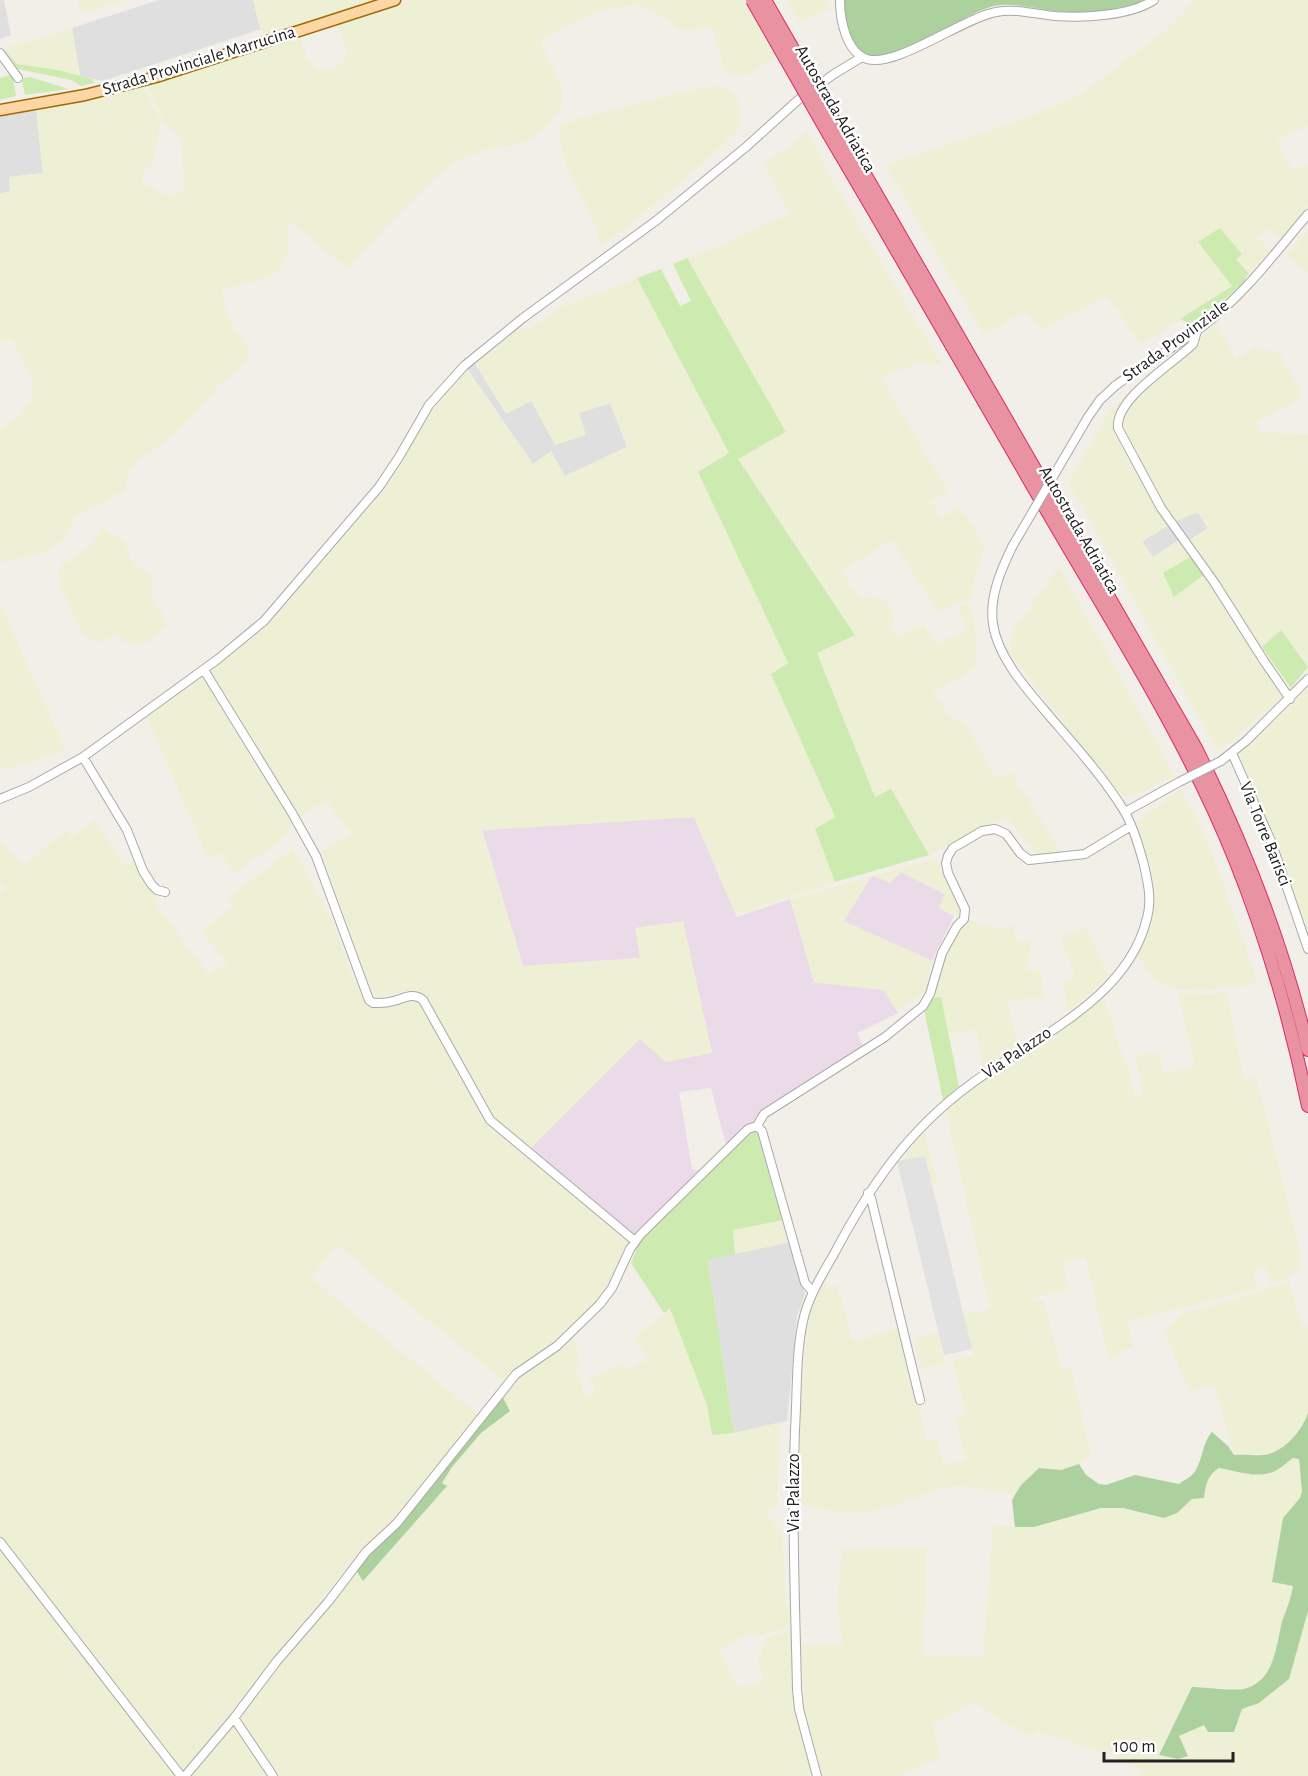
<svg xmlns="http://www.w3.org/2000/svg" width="1308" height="1776" viewBox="0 0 1308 1776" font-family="'Alegreya Sans',sans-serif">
	<rect width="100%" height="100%" fill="#f2efe9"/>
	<path fill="#e0dfdf" d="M0,0H4L11,35L0,39Z
		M159,0H253L261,29L103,81L80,76L72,28Z
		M36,107L43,173L9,177L10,191L0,194V115Z
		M473,361L531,400L579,413L610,403L627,447L565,476L533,464L466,367Z
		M1198,512L1208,528L1182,545L1179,540L1153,557L1142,541L1176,521Z
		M791,1242L805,1294L797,1317L787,1421L734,1433L708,1259Z"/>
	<path fill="#ebdbe8" d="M694,817L737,917L790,899L814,982L884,990L898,1013L857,1033L864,1048L758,1122L727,1149L711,1088L679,1092L692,1169L701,1171L634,1238L528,1151L640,1039L712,1053L683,922L636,928L640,958L523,966L482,830Z
		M901,872L945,894L939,908L954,916L932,961L843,921L871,877Z"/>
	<path fill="#eef0d5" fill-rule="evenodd" d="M78,0H126L81,14Z
		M253,0H376L262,36Z
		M412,0H744L777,56L754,72L740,76L729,75L723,66L712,27L692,31L679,30L652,10L636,5L606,9L572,24L540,41L562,87L563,104L549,123L535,137L517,145L491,148L463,158L439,174L385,228L348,269L288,221L289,246L286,259L279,270L271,276L222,290L224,304L229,318L248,348V357L236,372L219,385L204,403L180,429L151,453L138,460L128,471L125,490L76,517L61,542L45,553L0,562V429L20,416L31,401L33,380L11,339L0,343V194L10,191L9,177L43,173L36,107L142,85L161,121L155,156L151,166L141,175L142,181L160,193L175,195L182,191L184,185L182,149L180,139L170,127L163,124V120L145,84L300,36L308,60L316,67L326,70L337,66L345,59L347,50L337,25Z
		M786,0H825L829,9L800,23Z
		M1195,0H1308V126L1276,140L1292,169L1308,165V205L1280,240L1268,228L1258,238L1270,250L1249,274L1236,259L1241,255L1198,242L1232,285L1141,345L1107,296L1041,330L1025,311L984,335L885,165L1013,123L1081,94L1167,29Z
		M72,28L80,76L17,64L4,49Z
		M715,86L730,89L739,103L741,119L735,133L698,168L601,248L593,221L567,167L560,141V126L577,119L677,93Z
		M808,131L829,174L942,365L919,363L881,377L948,491L931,501L941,517L960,507L985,545L973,583L972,599L962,601L938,612L892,540L842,571L860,597L884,599L895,613L892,627L898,637L924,624L936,645L968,628L958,608L965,604L971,606L977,643L975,668L933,693L948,714L966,725L996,778L1012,773L1062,853L1038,855L1006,817L929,855L891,790L875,797L817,652L855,634L738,459L786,432L687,258L727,243L789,213L764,165Z
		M1308,231V274L1287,255Z
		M637,278L729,453L698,472L788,663L771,674L835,817L815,830L835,882L736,915L694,817L482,830L523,966L640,958L635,928L683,921L712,1053L666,1062L640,1039L528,1151L493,1120L418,989L373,998L321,851L351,834L326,800L297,820L207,672L251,632L348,524L426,413L466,367L533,464L551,451L565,476L627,447L610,403L579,413L586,435L555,445L531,401L506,414L473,361L512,331L530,328L561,307Z
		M1218,325L1236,359L1255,347L1280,354L1303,396L1256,424L1261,432L1308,434V667L1281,630L1263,646L1291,688L1282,698L1218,752L1068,482L1110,410L1148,374ZM1198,512L1208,529L1182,544L1179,540L1153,557L1142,541L1176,521Z
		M102,527L120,538L126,546L131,559L138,567L149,574L152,581L151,590L154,602L165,618L166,627L151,641L133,645L126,643L117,635L100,642L87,638L80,629L60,585L58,571L62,565L86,549L93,542Z
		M1059,566L1175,776L1129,798H1124L1110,783L1010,653L1012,632Z
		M0,603L65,749L25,765L0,769Z
		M203,674L292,820L288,831L278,843L234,873L220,853L208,859L146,715Z
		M1308,686V933L1287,872L1239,754Z
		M1180,789L1196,816L1213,855L1258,983L1238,987L1202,991L1179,990L1158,983L1137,955L1153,917V895L1150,864L1136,823Z
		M95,820L125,867L135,860L149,888L160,898L155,903L209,975L228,962L201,932L234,906L228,897L293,849L334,924L353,978L361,991L365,989L367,1000L418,997L487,1121L632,1242L602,1295L585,1319L556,1342L512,1371L503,1381L337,1246L311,1278L478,1414L400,1512L345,1569L235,1712L183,1775L0,1537V893L5,888L0,883V841L24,866L66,829L72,837Z
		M936,858L963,910L961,917L939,908L945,893L901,872L890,883L874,876L871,877L844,921L932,961L926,992L897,1011L884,990L814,982L790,899Z
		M966,919L998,929L1012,924L1018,944L1031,939L1027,970H1039L1045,998L1007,1000L1017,1044L983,1069L976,1030L948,1034L941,997L928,1003L941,961Z
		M1086,926L1109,977L1068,1012L1063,981L1076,978L1060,937Z
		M1227,992L1244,1080L1256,1077L1301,1253L1300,1269L1287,1278L1271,1284L1266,1268L1253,1272L1257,1289L1127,1322L1133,1348L1120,1351L1121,1356L1109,1359L1085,1258L1062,1263L1069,1289L1032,1298L1033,1302L1043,1300L1062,1370L1071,1368L1091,1455L1084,1462L1073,1468L1031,1473L1012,1500L1010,1493L989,1491L982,1488L957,1486L939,1489L898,1505L864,1513H843L798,1504L797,1437L808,1324L813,1300L823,1281L830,1288L837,1285L852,1337L856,1341L899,1327L927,1441L937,1438L944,1465L966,1460L955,1418L966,1413L952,1361L973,1355L963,1314L990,1309L946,1110L977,1084L1102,996L1113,1022L1119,1046L1130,1070L1134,1095H1143L1135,1056L1153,1053L1159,1054L1164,1073L1195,1067L1178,993L1210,994Z
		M924,1130L938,1183L932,1184L925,1156L907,1159L905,1150Z
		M784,1220L791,1242L735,1254L733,1230Z
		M1289,1281L1302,1326L1308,1325V1413L1305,1422L1293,1437L1277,1451L1266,1455H1234L1214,1386L1190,1392L1164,1333L1183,1313L1242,1297Z
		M670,1308L707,1405L713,1435L739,1432L781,1422L777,1507L768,1510V1516L782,1531L786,1605L791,1603L792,1626L761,1636L749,1634L719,1650L739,1688L764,1680L758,1663L765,1638L791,1630L793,1698L812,1773L806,1776H276L237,1717L356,1570L363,1581L446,1487L442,1483L452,1467L481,1433L510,1411L501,1394L515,1375L571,1334L580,1361L575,1368L586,1397L596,1391L589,1378L622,1365L629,1370L648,1359L634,1338Z
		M938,1333L946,1364L921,1369L914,1338Z
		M1295,1457L1299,1458L1301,1466L1302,1491L1300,1498L1283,1519L1272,1582L1293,1586L1277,1641L1276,1655L1267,1672L1256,1683L1246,1689L1192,1687L1160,1750L1167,1758L1178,1759L1187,1756L1179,1736L1205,1725L1217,1733L1234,1732L1242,1709L1259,1703L1301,1632L1308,1611V1776H1139L1142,1772L1138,1769L1109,1754L1035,1731L1034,1738L1001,1721L975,1702L933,1724L941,1758L898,1776H823L803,1704L801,1645L843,1644L837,1605L842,1549L926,1548L924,1655L983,1657L993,1526L1034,1527L1101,1508H1123L1155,1516L1177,1513L1192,1499L1204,1498L1207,1480L1211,1473L1219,1468L1253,1475L1267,1473L1278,1470Z
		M0,1545L178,1776H0Z
		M233,1722L268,1776H187Z"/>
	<path fill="#cdebb0" d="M4,49L17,64L58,70L92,79L94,83L81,86L71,80L18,69Z
		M10,75L13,78L16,96L0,100V78Z
		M30,77L66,88L68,89L25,95L22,81L24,78Z
		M1220,228L1242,254L1236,259L1249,274L1245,278L1246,280L1195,327L1180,319L1232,286L1198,242Z
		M687,258L786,432L738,459L855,635L817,653L875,797L891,789L929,855L835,882L815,829L835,817L771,674L788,663L698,472L729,453L637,278L661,269L680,306L691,301L673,264Z
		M1192,556L1205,574L1174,597L1163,573Z
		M1281,630L1308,667L1291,688L1262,647Z
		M941,997L959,1086L943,1100L924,1010L933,998Z
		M751,1131H759L784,1220L733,1230L735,1254L708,1260L734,1433L712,1435L707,1405L670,1308L664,1313L631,1263L640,1240Z"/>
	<path fill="#add19e" d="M844,0H1149C1117,10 1087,15 1054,11C1035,9 1014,2 994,6C966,12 888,68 863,54C850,47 843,13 844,0Z
		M501,1394L510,1411L481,1433L452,1467L442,1483L447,1486L363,1581L356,1570L398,1524Z
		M1308,1413V1611L1289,1679L1259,1703L1242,1709L1234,1732H1208L1204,1725L1179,1736L1188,1756L1178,1759L1159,1755L1192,1687C1204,1687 1238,1692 1247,1688C1275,1679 1276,1645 1282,1622C1286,1610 1291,1599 1293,1586L1272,1582L1283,1518L1300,1498L1302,1491L1299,1459L1293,1458C1288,1461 1283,1467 1277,1470C1259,1480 1237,1471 1219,1468C1207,1476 1206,1484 1204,1498L1192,1499L1177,1513L1164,1518L1123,1508H1101L1034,1527H1015L1012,1500L1021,1485L1039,1468L1061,1470L1079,1464L1086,1475L1099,1484L1106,1485L1135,1475L1179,1484C1182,1481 1188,1479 1191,1476C1203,1465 1201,1444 1212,1432L1228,1446L1234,1455C1245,1454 1259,1457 1269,1454C1286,1449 1303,1429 1308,1413Z"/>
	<path fill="#e2e2e2" d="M925,1156L972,1349L944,1355L897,1161Z"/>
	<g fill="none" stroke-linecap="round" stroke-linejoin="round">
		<g stroke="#a9a9a9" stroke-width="10">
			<path id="minor" d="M840,0C840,20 846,52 867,59C896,68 963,18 996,12C1015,8 1035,14 1055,16C1083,18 1130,16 1154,0
				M0,53L18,78
				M1197,331L1193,344C1173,364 1115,398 1118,428L1161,508L1214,582L1264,661L1290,699
				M1115,386C1144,364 1175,347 1203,326C1244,295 1275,253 1308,214
				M204,670L292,813L316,856L369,1000L373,1003C379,1003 384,1003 389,1002C402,1000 412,991 423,1000L490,1120L635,1241
				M1232,753L1271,841L1308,949
				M83,757L127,830L143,871L152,885L157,890L165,892
				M1221,761L1246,741L1308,679
				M0,799L29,787L83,757L218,659L264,621L379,487L399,457L429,405L464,366L523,318L657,220L746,147L798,100L834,74L862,57
				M1125,812L1179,782
				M757,1126L764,1114L885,1037L923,1006L930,994L942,953L957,926L964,919L965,909L948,873L946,863L948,856L953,848L982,831L995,829L1006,834L1020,853L1029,860L1085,854L1131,826
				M868,1193L871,1198L920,1400
				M0,1542L181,1776
				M234,1718L273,1776
				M185,1776L234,1718L277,1661L328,1602L366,1552L397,1523L516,1374L557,1346L600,1304L612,1288L630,1249L640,1235L748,1129L757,1126L762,1131L805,1283L813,1292
				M817,1776L799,1709L797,1689C795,1595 791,1502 796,1408C797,1379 797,1349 803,1321C808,1297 822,1275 834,1254C870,1186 908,1130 971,1084C1034,1037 1127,1001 1147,918C1152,900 1148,883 1144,865C1139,846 1133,825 1123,809C1103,777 1077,748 1052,719C1030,693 998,659 993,624C989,597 1001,570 1012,547"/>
		</g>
		<g stroke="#a06b00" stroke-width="13">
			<path id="major" d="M0,110L85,95L156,77L395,0"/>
		</g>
		<g stroke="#dc2a67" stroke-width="14">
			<path id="highway" d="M839,129L1196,748C1244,845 1284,945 1308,1050
				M829,135C904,262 977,390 1051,518C1116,630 1187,740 1235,860C1267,940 1291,1022 1308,1106"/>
		</g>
		<use href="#minor" stroke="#fff" stroke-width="8"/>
		<use href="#major" stroke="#fcd6a4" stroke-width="10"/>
		<use href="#highway" stroke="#e892a2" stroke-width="12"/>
		<g stroke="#a9a9a9" stroke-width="10" stroke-linecap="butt">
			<path id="minor-bridge" d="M1012,547L1088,417L1100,400L1115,386
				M1179,782L1221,761"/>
		</g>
		<g stroke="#dc2a67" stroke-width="14" stroke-linecap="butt">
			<path id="highway-bridge" d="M752,0L829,135
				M765,0L839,129"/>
		</g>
		<use href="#minor-bridge" stroke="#fff" stroke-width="8"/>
		<use href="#highway-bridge" stroke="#e892a2" stroke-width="12"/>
	</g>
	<g text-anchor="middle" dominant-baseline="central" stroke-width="5" stroke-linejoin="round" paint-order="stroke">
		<g font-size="18" fill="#222" stroke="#fff">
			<text transform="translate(199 61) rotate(-17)">Strada Provinciale Marrucina</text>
			<text transform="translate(835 109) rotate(60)">Autostrada Adriatica</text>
			<text transform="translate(1176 341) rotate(-36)">Strada Provinziale</text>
			<text transform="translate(1079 530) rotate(60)">Autostrada Adriatica</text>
			<text transform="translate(1265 834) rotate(68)">Via Torre Barisci</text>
			<text transform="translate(1017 1053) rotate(-34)">Via Palazzo</text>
			<text transform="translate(794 1493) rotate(-90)">Via Palazzo</text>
		</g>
	</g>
	<path d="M1104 1752v9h129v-9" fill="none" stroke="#222222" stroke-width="3"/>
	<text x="1113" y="1752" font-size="18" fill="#222222" stroke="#ffffff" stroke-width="4.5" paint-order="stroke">100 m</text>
</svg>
